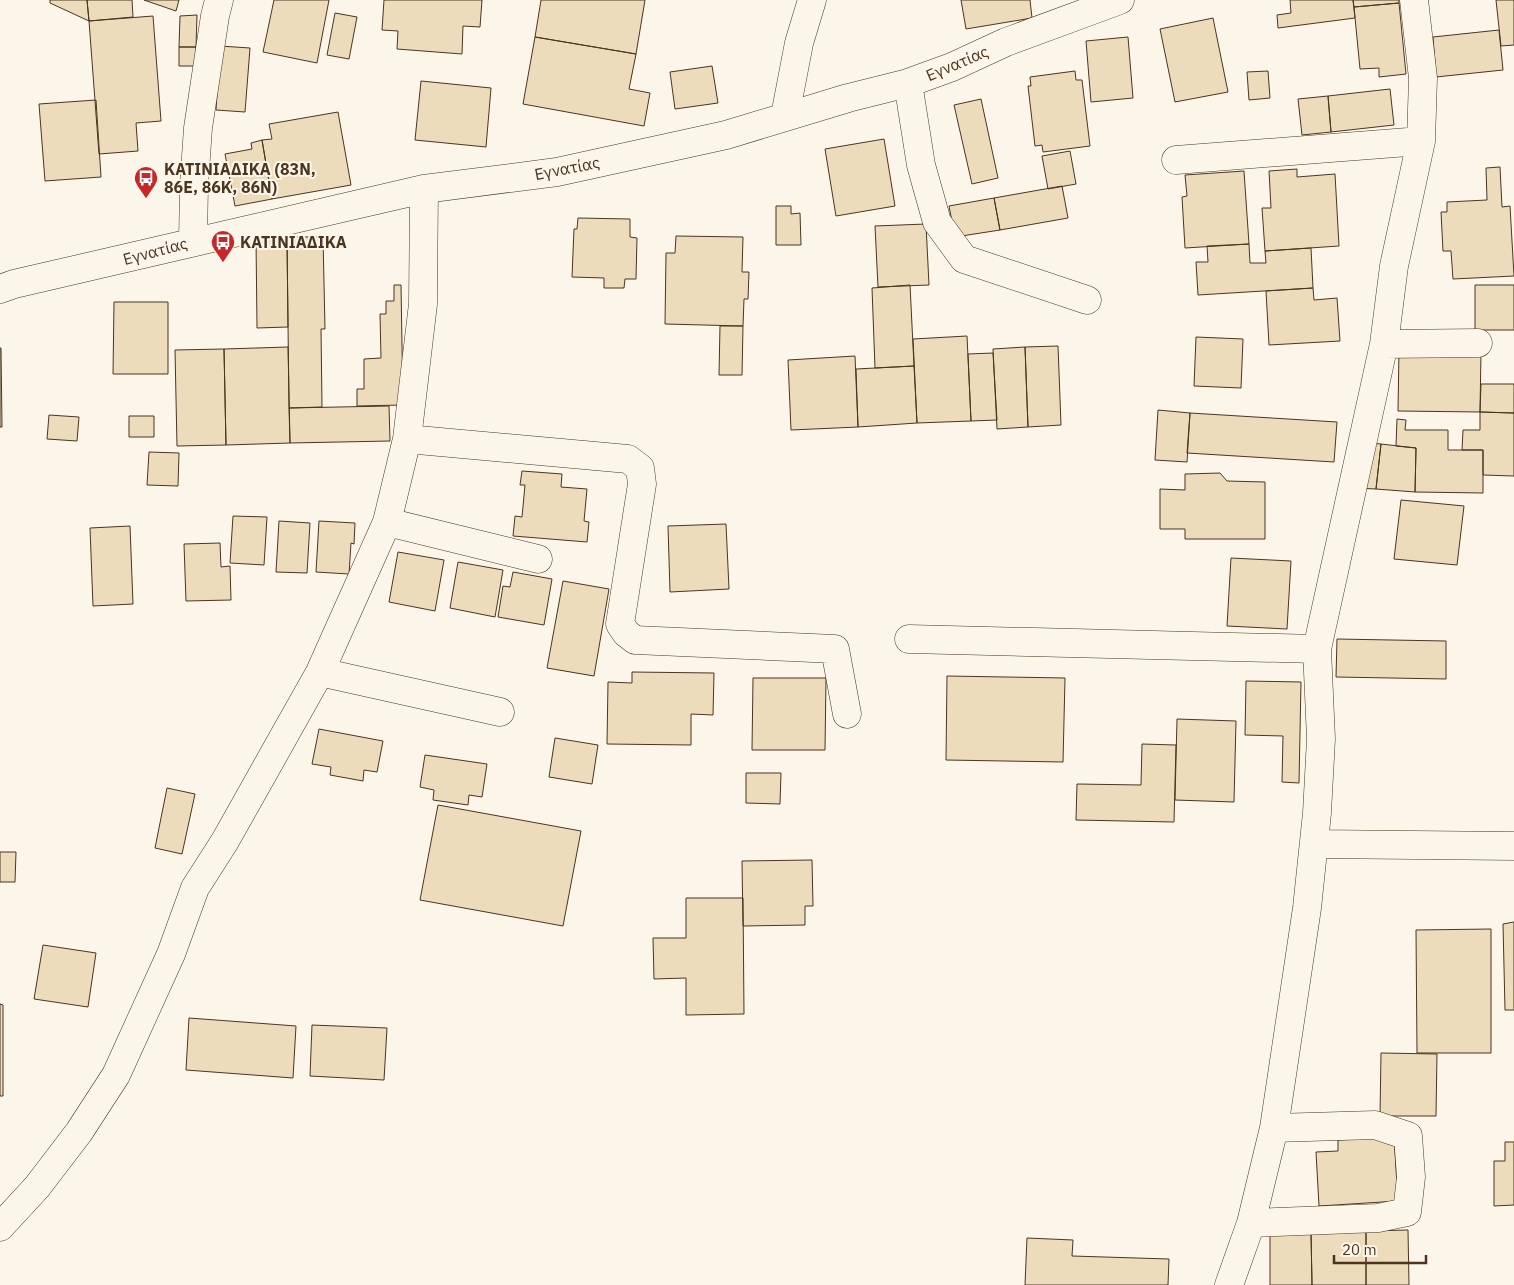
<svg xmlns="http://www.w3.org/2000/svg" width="1514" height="1285" viewBox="0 0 1514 1285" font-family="'IBM Plex Sans',sans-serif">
	<rect width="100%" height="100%" fill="#fbf6e9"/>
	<path fill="#ecdcbc" stroke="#4a3520" d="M50,0H87L89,21L50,3Z
		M87,0H132L133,17L89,21Z
		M144,0H179L176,11Z
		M274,0H329L317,63L263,52Z
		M384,0H482L480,27L463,26L462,54L397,49L398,31L382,30Z
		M541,0H645L636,54L535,37Z
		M961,0H1030L1032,18L966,29Z
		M1290,0H1353L1355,18L1278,28L1277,15L1291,13Z
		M1353,0H1399V3L1354,7Z
		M1496,0H1514V45L1501,46Z
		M1399,3L1406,74L1379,77V68L1360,69L1354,7Z
		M335,13L357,17L349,59L327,55Z
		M197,15L196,47H179L180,16Z
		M153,16L161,121L136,123L138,151L99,154L89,21Z
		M1213,18L1228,92L1175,102L1160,29Z
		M1499,30L1503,70L1436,77L1433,37Z
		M535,37L636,54L629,89L650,93L644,126L523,104Z
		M1128,37L1133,98L1091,102L1086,41Z
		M220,46L250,48L245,112L216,110Z
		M179,47H196V66H179Z
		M712,66L718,103L675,109L670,72Z
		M1075,71L1076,80H1082L1090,146L1043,152L1042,145L1035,146L1028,86H1031L1030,77Z
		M1268,71L1270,98L1249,100L1247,72Z
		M421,81L491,88L486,147L415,140Z
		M1390,89L1394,125L1331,132L1328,96Z
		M1328,96L1331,132L1302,135L1298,99Z
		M981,99L998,178L972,184L954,105Z
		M96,100L101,177L45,181L39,104Z
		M338,112L351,185L272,199L262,140L272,139L269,124Z
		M884,139L895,206L836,216L825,149Z
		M262,140L272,199L235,206L225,154L252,149L251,143Z
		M1070,151L1076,184L1048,189L1042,156Z
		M1500,167L1502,207L1510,206L1514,276L1453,279L1451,251H1443L1441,212H1447V202L1487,200L1486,168Z
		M1297,169V177L1335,174L1339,246L1265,251L1262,208H1271L1269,171Z
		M1244,171L1249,244L1185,248L1182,197L1187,196L1185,175Z
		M1062,186L1068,218L1000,230L994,198Z
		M994,198L1000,230L955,237L949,206Z
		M776,206H791V214L800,213L801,245H776Z
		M578,218L630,219V237L637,238L636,279H625L624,288H604V278L572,277L574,229H577Z
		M926,224L929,285L878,287L875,226Z
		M676,236L743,237L742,272H749L748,299H744L743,326L665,324L666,253H675Z
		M287,237H323L325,329H321L322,407L289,408Z
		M287,237L288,327L257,328L256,238Z
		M1249,244L1250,263H1266L1265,251L1311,248L1313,288L1198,295L1196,262H1208L1207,246Z
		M394,285H401L403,405L357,406V389H364V359L381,358L380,314H386V301H394Z
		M910,285L914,366L875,368L872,288Z
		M1475,285H1514V330H1475Z
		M1313,288L1314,300L1337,298L1340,341L1269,345L1266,291Z
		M114,302H168V374H113Z
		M720,326H743L742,375H719Z
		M967,336L971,421L917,423L913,339Z
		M1196,337L1243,339L1241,388L1194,386Z
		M1058,346L1061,425L1028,427L1025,347Z
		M288,347L290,443L226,445L224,349Z
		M1025,347L1028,427L997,429L993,349Z
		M0,348H1L2,427H0Z
		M224,349L226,445L177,446L175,350Z
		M1399,350L1481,351L1480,412L1398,411Z
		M993,353L997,420L971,421L968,354Z
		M855,356L858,427L791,430L788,360Z
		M914,366L917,423L858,427L856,369Z
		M1481,384H1514V413L1480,412Z
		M389,406L390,441L290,443L289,408Z
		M1158,410L1190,413L1187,462L1155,460Z
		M1480,412L1514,413V476L1483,475V450H1462L1463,430H1480Z
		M1190,413L1337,422L1334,462L1187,453Z
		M49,415L79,417L77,441L47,439Z
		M129,416H154V437H129Z
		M1397,419L1406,420L1405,430H1448V450H1483V493L1415,492L1416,448L1396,446Z
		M1371,443L1381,444L1376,489L1355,488Z
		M1381,444L1416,448L1415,492L1376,489Z
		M149,452L179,453L178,486L147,485Z
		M522,471L562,474L561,487L587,489L584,521L589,522L587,542L513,536L515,516L522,517L525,485H520Z
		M1220,473L1227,481L1265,482V539H1185V529H1160V489L1185,490V474Z
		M1401,500L1464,506L1457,565L1394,559Z
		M233,516L267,517L264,565L230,563Z
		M279,521L310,523L307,573L276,572Z
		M319,521L355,523L354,544L351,543L349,574L316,572Z
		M726,524L729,589L670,592L668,526Z
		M130,526L133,604L93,606L90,528Z
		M220,543L221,567L230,566L231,600L186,601L184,544Z
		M398,552L444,560L435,611L389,602Z
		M1231,558L1291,561L1287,629L1227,626Z
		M458,562L503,570L495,617L450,608Z
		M513,572L552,579L544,625L498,617L503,586L510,587Z
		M563,581L609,589L594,676L547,668Z
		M1337,639L1446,641V679L1336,677Z
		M632,672L714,673L713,715L691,714V745L607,744L608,682L632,683Z
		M947,676L1065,678L1063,762L946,760Z
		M753,678H826L825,750H752Z
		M1246,681L1301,682L1299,783L1282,782L1283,736L1245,735Z
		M1177,719L1236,721L1234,802L1175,800Z
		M319,729L383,741L377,772L364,770L363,781L330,775L331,767L312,764Z
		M555,738L598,745L592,784L549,777Z
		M1142,744L1176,745L1174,822L1076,820L1077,784L1141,785Z
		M425,755L487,764L482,797L469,795L468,805L433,800L434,790L420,787Z
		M746,773H781L780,804L746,803Z
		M167,788L195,794L182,854L155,848Z
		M438,805L581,831L563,926L420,900Z
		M0,852H16L15,882H0Z
		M812,860L813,906H805V925L743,926L742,861Z
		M686,898H743L744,1014L686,1015V978L654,979L653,938H686Z
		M1514,922V1010H1505L1503,924Z
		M1491,929V1053H1417L1416,930Z
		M43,945L96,953L88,1007L34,999Z
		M0,1004L3,1005V1096H0Z
		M189,1018L296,1026L293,1078L186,1070Z
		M312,1025L387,1028L384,1080L310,1076Z
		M1381,1053L1437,1054L1436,1116H1380Z
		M1394,1137L1398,1201L1319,1206L1316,1152L1338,1151V1140Z
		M1505,1142H1514V1205L1494,1206V1161H1505Z
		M1408,1230L1409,1285H1366V1231Z
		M1311,1231L1312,1285H1270V1232Z
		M1311,1231H1366V1285H1312Z
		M1027,1238L1073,1240L1072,1256L1169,1259L1168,1285H1025Z"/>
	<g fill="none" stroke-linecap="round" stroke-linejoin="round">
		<g stroke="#4a3520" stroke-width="29">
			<path id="minor" d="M908,83L921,165L937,222L964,259L1087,300
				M785,116L799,43L812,0
				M1176,160L1421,141
				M193,241L194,185L198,128L215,16L219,0
				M0,289L14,284L424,189L557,172L726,135L848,98L908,83L952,67L1006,42L1120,0
				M1384,344L1478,343
				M407,439L628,459L640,468L642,484L620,624L626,633L635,640L835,649L847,714
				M387,522L538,559
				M909,639L1317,649
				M320,672L500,712
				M1314,844L1514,846
				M1251,1223L1378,1218L1407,1212L1411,1177L1408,1136L1375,1125L1274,1128
				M0,1227L37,1187L79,1132L116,1075L171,954L195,888L225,841L320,672L387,522L407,439L423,304L424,189
				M1229,1285L1251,1223L1274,1128L1307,908L1317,813L1321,739L1317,649L1384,344L1394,266L1421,141L1423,78L1414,0"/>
		</g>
		<use href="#minor" stroke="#fbf6e9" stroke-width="28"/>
	</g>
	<defs>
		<g id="bus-pin" transform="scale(1.25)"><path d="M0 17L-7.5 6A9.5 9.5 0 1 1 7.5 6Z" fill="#c62828" stroke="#fbf6e9"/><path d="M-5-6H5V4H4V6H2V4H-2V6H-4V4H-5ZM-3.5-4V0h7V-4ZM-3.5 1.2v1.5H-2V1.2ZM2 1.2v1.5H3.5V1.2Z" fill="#fff"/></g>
	</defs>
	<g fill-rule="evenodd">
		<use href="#bus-pin" x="146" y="178"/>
		<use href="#bus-pin" x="223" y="242"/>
	</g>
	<g text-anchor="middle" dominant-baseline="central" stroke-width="4" stroke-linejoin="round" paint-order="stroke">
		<g font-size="16" fill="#4a3520" stroke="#fbf6e9">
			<text transform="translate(957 63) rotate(-23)">Εγνατίας</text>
			<text transform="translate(567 168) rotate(-11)">Εγνατίας</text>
			<text transform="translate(155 251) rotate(-15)">Εγνατίας</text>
		</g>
		<g font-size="16" font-weight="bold" fill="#4a3520" stroke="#fbf6e9" text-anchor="start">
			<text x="164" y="169">ΚΑΤΙΝΙΑΔΙΚΑ (83Ν,<tspan x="164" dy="18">86Ε, 86Κ, 86Ν)</tspan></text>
			<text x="240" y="242">ΚΑΤΙΝΙΑΔΙΚΑ</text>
		</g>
	</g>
	<path d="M1334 1255v8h92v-8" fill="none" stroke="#4a3520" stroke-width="2.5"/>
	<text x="1342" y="1255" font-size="15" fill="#4a3520" stroke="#fbf6e9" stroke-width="4" paint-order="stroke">20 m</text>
</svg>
